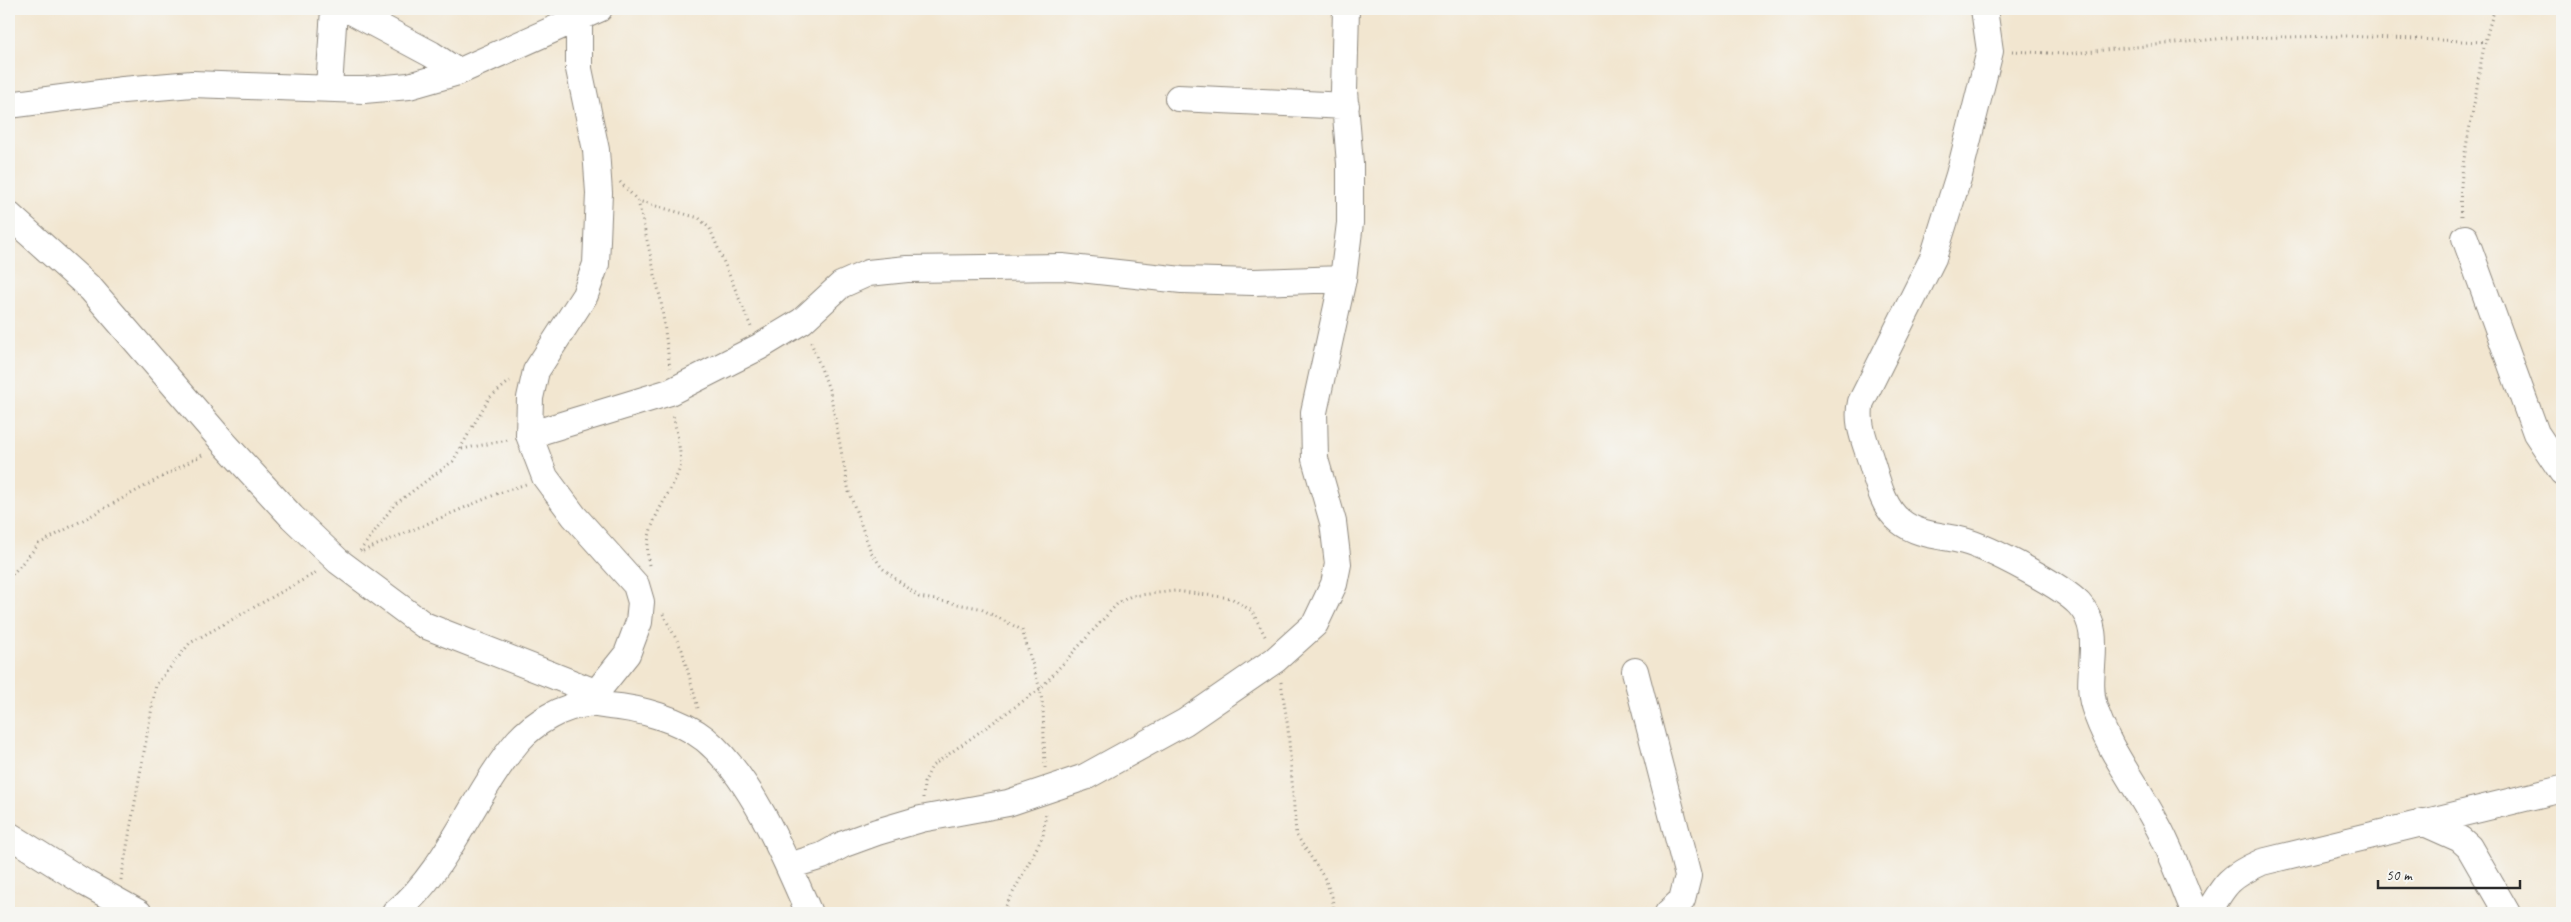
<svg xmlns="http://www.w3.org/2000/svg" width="2571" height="922" viewBox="0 0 2571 922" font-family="Caveat,sans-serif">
	<rect width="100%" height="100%" fill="#f6f6f2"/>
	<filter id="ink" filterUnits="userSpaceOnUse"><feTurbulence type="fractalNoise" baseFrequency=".02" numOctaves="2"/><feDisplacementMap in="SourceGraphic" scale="10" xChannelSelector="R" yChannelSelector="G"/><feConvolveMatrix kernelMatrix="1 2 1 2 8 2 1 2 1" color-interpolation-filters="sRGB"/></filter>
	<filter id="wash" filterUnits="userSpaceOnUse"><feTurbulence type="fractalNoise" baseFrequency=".0096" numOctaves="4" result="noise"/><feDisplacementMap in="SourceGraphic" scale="20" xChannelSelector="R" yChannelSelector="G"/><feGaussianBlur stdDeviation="1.12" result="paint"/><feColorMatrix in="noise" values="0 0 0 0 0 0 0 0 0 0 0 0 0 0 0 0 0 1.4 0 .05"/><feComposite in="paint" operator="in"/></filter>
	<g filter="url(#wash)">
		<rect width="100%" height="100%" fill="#f2e6d0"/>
	</g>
	<g filter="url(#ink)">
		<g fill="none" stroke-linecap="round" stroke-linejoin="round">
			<g stroke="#8e887e" stroke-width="28">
				<path id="minor" d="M347,9L431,54L458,72
					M1984,9L1990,51L1959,175L1933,258L1861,402C1856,423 1865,441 1871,461C1877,480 1883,508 1900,521C1918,536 1942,535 1964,541C1990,548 2062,586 2079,604C2106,633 2084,673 2094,706C2107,749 2136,784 2156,823C2172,851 2182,883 2195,913
					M579,18V69L596,150L599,193L596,264L585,295L536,371L530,398L529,435L545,477L574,516L636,585L641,602L639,622L627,654L587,704
					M329,88L334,9
					M1178,98L1346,106
					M9,105L123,90L192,84L364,90L409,86L458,72L599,9
					M9,215L91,289L224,443L292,517L338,561L424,625L595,692
					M2465,238L2536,433L2562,472
					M529,435L670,392L759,347L802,321L841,285L868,273L907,269L1062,267L1182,280L1253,282L1343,279
					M1635,671L1688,876L1682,900L1668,913
					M2422,822L2460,839L2469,847L2507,913
					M9,835L87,884L139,913
					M789,866L822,856L844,844L877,832L921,819L1008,803L1085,777L1185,722L1275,660L1315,624L1334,584L1338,564L1333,522L1315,459L1314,412L1343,279L1350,223V164L1344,91L1346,9
					M395,913C447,871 474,793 518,741C534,723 562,706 587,704C594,703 602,705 609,706C639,708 681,720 705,739C752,778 785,858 809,913
					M2208,913C2225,883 2230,876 2262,862L2562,789"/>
			</g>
			<path stroke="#8e887e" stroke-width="3" stroke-dasharray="1 4" stroke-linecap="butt" d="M2012,51L2064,54L2227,38L2345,36L2485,42
				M620,182L638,201L699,218L710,229L751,327
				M638,201L661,301L670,368
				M2461,217C2458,177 2468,138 2475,99C2480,68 2484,38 2495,9
				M811,342L830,392L849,492L871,552L882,568L919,597L979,608L1022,630L1040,689L1043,708L1045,768
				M462,449L508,440
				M360,551L394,505L453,461L489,398L510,381
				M363,551L499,493L526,484
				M649,565C641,526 668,501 680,468C683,458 675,426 673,414
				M9,578L39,544L204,454
				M663,614L682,650L698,708
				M1281,682L1288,728L1296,834L1325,879L1332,897L1334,913
				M923,798L924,783L932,766L1040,689L1118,603L1131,596L1175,591L1231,598L1252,611L1266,638
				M121,880L156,685L190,643L319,571
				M999,913L1006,906L1043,836L1046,812"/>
			<use href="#minor" stroke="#fff" stroke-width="26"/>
		</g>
	</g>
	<rect width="2571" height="922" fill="none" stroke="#f6f6f2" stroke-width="30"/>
	<path d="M2378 880v8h142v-8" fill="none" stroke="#2b2b2b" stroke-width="2.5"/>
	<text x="2386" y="880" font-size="15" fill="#2b2b2b" stroke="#f6f6f2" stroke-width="4" paint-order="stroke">50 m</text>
</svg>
